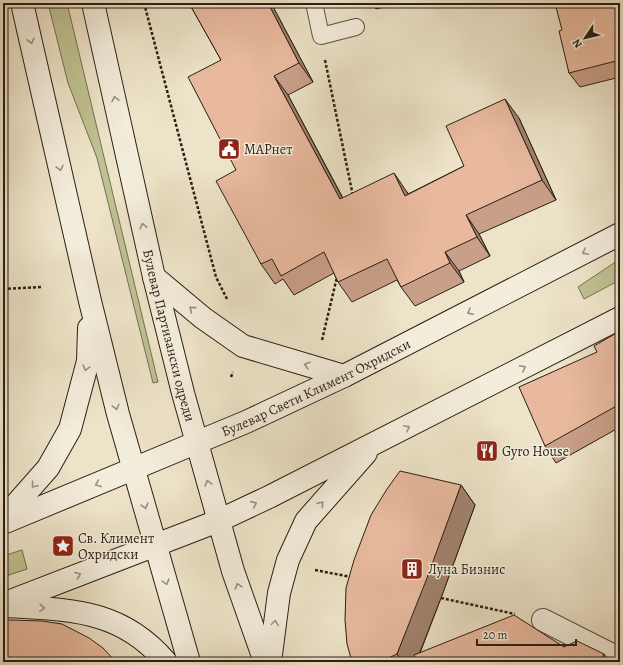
<svg xmlns="http://www.w3.org/2000/svg" width="623" height="665" viewBox="0 0 623 665" font-family="Alegreya,serif">
	<rect width="100%" height="100%" fill="#ede3c8"/>
	<filter id="stains"><feTurbulence type="fractalNoise" baseFrequency=".005" numOctaves="4"/><feColorMatrix values="0 0 0 0 .2 0 0 0 0 .09 0 0 0 0 .02 0 0 0 .5 -.17"/></filter>
	<radialGradient id="worn" r=".72"><stop offset=".6" stop-color="#630" stop-opacity="0"/><stop offset="1" stop-color="#630" stop-opacity=".3"/></radialGradient>
	<path fill="#bfc191" stroke="#747054" d="M48,3H67L158,382L153,383L97,158L68,83Z
		M620,259V280L584,299L578,287Z
		M22,550L27,569L3,577V556Z"/>
	<g fill="none" stroke-linecap="round" stroke-linejoin="round">
		<g stroke="#5b4f42" stroke-width="18">
			<path id="lane" d="M314,3L321,36L356,27"/>
		</g>
		<g stroke="#5b4f42" stroke-width="24">
			<path id="street" d="M543,620L620,659"/>
		</g>
		<g stroke="#2a1e16" stroke-width="24">
			<g id="secondary">
				<path d="M22,3L90,301L118,414L189,662"/>
				<path id="s1" d="M93,3L154,277L183,393L233,571L265,662"/>
				<path d="M154,277L203,318L243,346L344,376"/>
				<path d="M3,519L48,468L70,429L88,361L89,328"/>
				<path id="s2" d="M3,523L246,422L344,376L620,234"/>
				<path d="M3,604L218,521L269,497L620,318"/>
				<path d="M6,606C71,610 121,609 166,662"/>
				<path d="M270,662L279,593L288,560L306,521L366,453"/>
			</g>
		</g>
		<path stroke="#2a1e16" stroke-width="2.5" stroke-dasharray="3 2" stroke-linecap="butt" d="M144,3L216,277L227,299
			M325,60L353,196
			M3,289L42,287
			M322,340L337,277
			M231,377L233,372
			M315,570L351,577
			M441,598L515,614"/>
		<use href="#lane" stroke="#f3eddb" stroke-width="16"/>
		<use href="#street" stroke="#f3eddb" stroke-width="22"/>
		<use href="#secondary" stroke="#f3eddb" stroke-width="22"/>
	</g>
	<path fill="#c89f87" stroke="#2a1e16" d="M189,3H271L313,82L288,95L343,198L407,192L408,194L464,166L519,118L556,200L479,234L490,256L459,271L464,282L415,306L401,287L397,280L352,302L338,282L334,273L294,295L283,279L275,284L261,264L236,170L221,60Z
		M372,3H401L376,9Z
		M620,3V77L580,87L569,73L562,30Z
		M620,331V427L556,463L545,446L597,352Z
		M461,485L475,505L441,598L420,653L564,647L604,654L416,661V662H352Z"/>
	<path fill="#a2826e" stroke="#2a1e16" d="M268,3H271L313,82L299,63Z
		M615,3H620V19L618,17Z
		M274,76L288,95L353,218L340,199Z
		M505,99L519,118L556,200L542,180Z
		M394,173L407,192L418,215L405,196Z
		M466,215L479,234L490,256L477,237Z
		M445,252L459,271L464,282L450,263Z
		M461,485L475,505L441,598L416,662H402L397,654Z
		M604,654L610,662H600Z"/>
	<path fill="#e8b99d" stroke="#2a1e16" d="M189,3H268L299,63L274,76L340,199L394,173L405,196L464,166L446,126L505,99L542,180L466,215L477,237L445,252L450,263L401,287L387,259L338,282L324,252L281,276L272,259L261,264L216,181L236,170L188,77L221,60Z
		M555,3H615L618,17L620,16V60L569,73L559,31L562,30Z
		M620,331V404L545,446L519,387L597,352L594,346Z
		M400,471L461,485L427,578L397,654L380,662H352L347,644L345,620L346,588L354,560L371,515L387,489Z
		M514,615L564,647L577,641L604,654L600,662H417L414,655Z
		M3,620H10L42,621L62,624L89,638L103,648L116,662H3Z"/>
	<defs><path id="oneway-chevron" d="M-2-3.5L2.5 0L-2 3.5" fill="none" stroke-width="1.6" stroke-linecap="round" stroke-linejoin="round"/></defs>
	<g stroke="#999082">
		<use href="#oneway-chevron" transform="translate(31 41) rotate(77)"/>
		<use href="#oneway-chevron" transform="translate(115 99) rotate(-103)"/>
		<use href="#oneway-chevron" transform="translate(60 168) rotate(77)"/>
		<use href="#oneway-chevron" transform="translate(143 226) rotate(-103)"/>
		<use href="#oneway-chevron" transform="translate(585 252) rotate(153)"/>
		<use href="#oneway-chevron" transform="translate(192 309) rotate(-140)"/>
		<use href="#oneway-chevron" transform="translate(470 312) rotate(153)"/>
		<use href="#oneway-chevron" transform="translate(307 365) rotate(-163)"/>
		<use href="#oneway-chevron" transform="translate(86 368) rotate(105)"/>
		<use href="#oneway-chevron" transform="translate(523 368) rotate(-27)"/>
		<use href="#oneway-chevron" transform="translate(116 407) rotate(76)"/>
		<use href="#oneway-chevron" transform="translate(407 428) rotate(-27)"/>
		<use href="#oneway-chevron" transform="translate(208 483) rotate(-106)"/>
		<use href="#oneway-chevron" transform="translate(98 484) rotate(157)"/>
		<use href="#oneway-chevron" transform="translate(34 485) rotate(130)"/>
		<use href="#oneway-chevron" transform="translate(254 504) rotate(-24)"/>
		<use href="#oneway-chevron" transform="translate(321 504) rotate(-49)"/>
		<use href="#oneway-chevron" transform="translate(145 506) rotate(74)"/>
		<use href="#oneway-chevron" transform="translate(78 575) rotate(-21)"/>
		<use href="#oneway-chevron" transform="translate(166 582) rotate(74)"/>
		<use href="#oneway-chevron" transform="translate(238 586) rotate(-109)"/>
		<use href="#oneway-chevron" transform="translate(42 608) rotate(4)"/>
		<use href="#oneway-chevron" transform="translate(275 623) rotate(-82)"/>
	</g>
	<defs>
		<g id="civic-square" transform="scale(1.15)"><rect x="-9" y="-9" width="18" height="18" rx="4" fill="#8f2418" stroke="#f3eddb"/><path d="M-.6-6.5H3V-4.5H.6V-3L4-1V1h2V6H-6V1h2V-1L-.6-3ZM-1.2 2.5V6h2.4V2.5Z" fill="#fff"/></g>
		<g id="restaurant-square" transform="scale(1.15)"><rect x="-9" y="-9" width="18" height="18" rx="4" fill="#8f2418" stroke="#f3eddb"/><path d="M-5-6h1v4h1v-4h1v4h1v-4h1v5L-1.5 .5V6h-2V.5L-5-1ZM5-6V6H3V1.5H1.5Q1.5-4 5-6Z" fill="#fff"/></g>
		<g id="sight-square" transform="scale(1.15)"><rect x="-9" y="-9" width="18" height="18" rx="4" fill="#8f2418" stroke="#f3eddb"/><path d="M0-6L1.8-2.2L6-1.7L2.9 1.2L3.7 5.4L0 3.3L-3.7 5.4L-2.9 1.2L-6-1.7L-1.8-2.2Z" fill="#fff"/></g>
		<g id="building-square" transform="scale(1.15)"><rect x="-9" y="-9" width="18" height="18" rx="4" fill="#8f2418" stroke="#f3eddb"/><path d="M-4-6H4V6H1V3H-1V6H-4ZM-2.5-4.3h1.7v1.8h-1.7ZM.8-4.3h1.7v1.8H.8ZM-2.5-1h1.7V.8h-1.7ZM.8-1h1.7V.8H.8Z" fill="#fff"/></g>
	</defs>
	<g fill-rule="evenodd">
		<use href="#civic-square" x="229" y="149"/>
		<use href="#restaurant-square" x="487" y="451"/>
		<use href="#sight-square" x="63" y="546"/>
		<use href="#building-square" x="412" y="569"/>
	</g>
	<g text-anchor="middle" dominant-baseline="central" stroke-width="3" stroke-linejoin="round" paint-order="stroke">
		<g font-size="14" fill="#2a1e16" stroke="#f3eddb" text-anchor="start">
			<text x="244" y="149">МАРнет</text>
			<text x="502" y="451">Gyro House</text>
			<text x="78" y="538">Св. Климент<tspan x="78" dy="16">Охридски</tspan></text>
			<text x="428" y="569">Луна Бизнис</text>
		</g>
		<g font-size="14" fill="#2a1e16" stroke="#f3eddb">
			<text stroke="none"><textPath href="#s1" startOffset="341">Булевар Партизански одреди</textPath></text>
			<text stroke="none"><textPath href="#s2" startOffset="341">Булевар Свети Климент Охридски</textPath></text>
		</g>
	</g>
	<rect width="623" height="665" fill="none" stroke="#ede3c8" stroke-width="16"/>
	<rect x="4" y="4" width="615" height="657" fill="none" stroke="#2a1e16" stroke-width="2"/>
	<rect x="8" y="8" width="607" height="649" fill="none" stroke="#2a1e16"/>
	<g transform="translate(585 38) rotate(235)" stroke="#f3eddb" stroke-width="3" paint-order="stroke">
	<path d="M0-3L7 15L0 10L-7 15Z" fill="#2a1e16"/>
	<text y="-6" font-size="11" font-weight="bold" text-anchor="middle" fill="#2a1e16">N</text>
	</g>
	<path d="M477 639v6h99v-6" fill="none" stroke="#2a1e16" stroke-width="2"/>
	<text x="483" y="639" font-size="12" fill="#2a1e16" stroke="#f3eddb" stroke-width="3" paint-order="stroke">20 m</text>
	<rect width="100%" height="100%" filter="url(#stains)"/>
	<rect width="100%" height="100%" fill="url(#worn)"/>
</svg>
